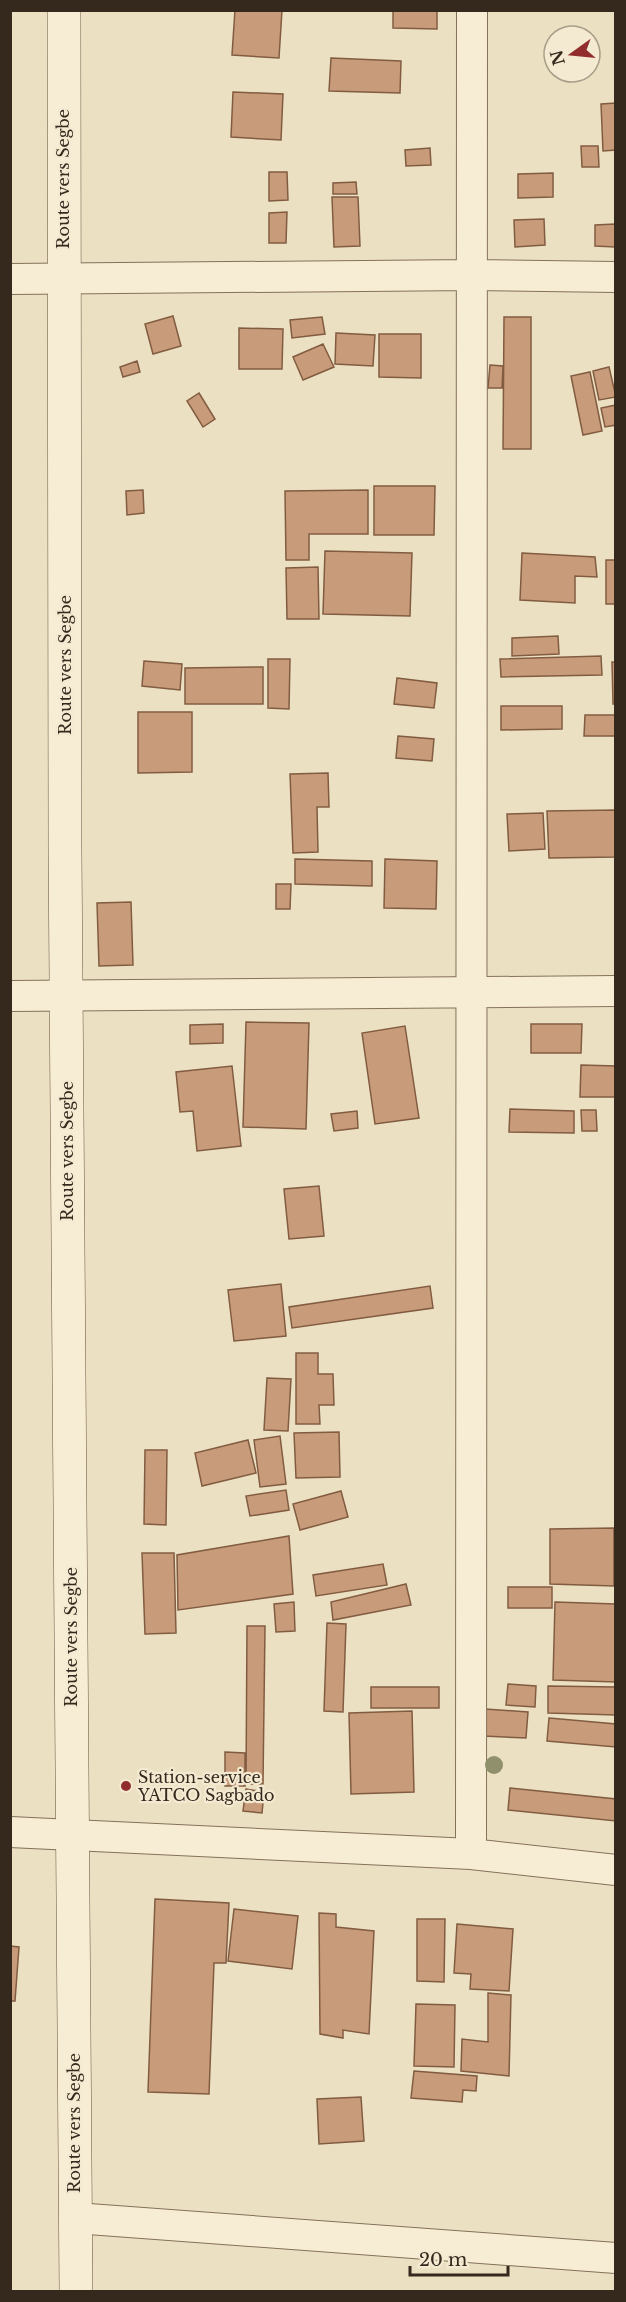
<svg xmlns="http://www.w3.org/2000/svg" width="626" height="2302" viewBox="0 0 626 2302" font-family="'Libre Baskerville',serif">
	<rect width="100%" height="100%" fill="#ece0c2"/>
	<path fill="#c89c7a" stroke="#825c41" stroke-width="1.5" d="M235,10H282L279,58L232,55Z
		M393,10H437V29L393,28Z
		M331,58L401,61L400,93L329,91Z
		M233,92L283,94L281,140L231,137Z
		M616,103V150L603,151L601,104Z
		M581,146H598L599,167H582Z
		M430,148L431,165L406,166L405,150Z
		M269,172H287L288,200L269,201Z
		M553,173V197L518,198V174Z
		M356,182L357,194H333V183Z
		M332,197H358L360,246L334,247Z
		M287,212L286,243H269V213Z
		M544,219L545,245L515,247L514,220Z
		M615,224V247L595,246V225Z
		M173,316L181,346L153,354L145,324Z
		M322,317L325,334L292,338L290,320Z
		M504,317H531V449H503Z
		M239,328L283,329L282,369H239Z
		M336,333L375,335L373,366L335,364Z
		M379,334H421V378L379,377Z
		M323,344L334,367L303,380L293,357Z
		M137,361L140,372L123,377L120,367Z
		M490,365L503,366L502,388H488Z
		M609,367L616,397L599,400L593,371Z
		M590,372L602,431L583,435L571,376Z
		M199,393L215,419L203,427L187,401Z
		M616,405V425L605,427L601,408Z
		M374,486H435L434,535H374Z
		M143,490L144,513L127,515L126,491Z
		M368,490V534H309V560H286L285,491Z
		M325,551L412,553L410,616L323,614Z
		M522,553L595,557L597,577L575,576V603L520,600Z
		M606,560H616V604H606Z
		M318,567L319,619H287L286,568Z
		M558,636L559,654L512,656V638Z
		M601,656L602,675L501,677L500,659Z
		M268,659H290L289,709L268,708Z
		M144,661L182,664L180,690L142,686Z
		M612,662H616V704H613Z
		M263,667V704H185V668Z
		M397,678L437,683L434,708L394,704Z
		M501,706H562V729L501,730Z
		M138,712H192V772L138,773Z
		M585,715H616V736H584Z
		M398,736L434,739L432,761L396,758Z
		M328,773L329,807H317L318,852L293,853L290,774Z
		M616,810V857L549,858L547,811Z
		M543,813L545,849L509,851L507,814Z
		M295,859L372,861V886L295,884Z
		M385,859L437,861L436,909L384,908Z
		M276,884H291L290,909H276Z
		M131,902L133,965L99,966L97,903Z
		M246,1022L309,1023L306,1129L243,1127Z
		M223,1024V1043L190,1044V1025Z
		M531,1024H582L581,1053H531Z
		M405,1026L419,1118L375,1124L362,1033Z
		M581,1065L616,1066V1097H580Z
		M232,1066L241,1146L197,1151L193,1111L180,1112L176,1072Z
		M510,1109L574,1111V1133L509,1132Z
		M581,1110H596L597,1131H582Z
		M357,1111L358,1128L334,1131L331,1114Z
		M319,1186L324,1236L289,1239L284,1189Z
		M281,1284L286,1336L234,1341L228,1290Z
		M430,1286L433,1308L292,1328L289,1307Z
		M296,1353H318V1374H333L334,1405H319L320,1424H296Z
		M267,1378L291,1379L288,1431L264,1430Z
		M339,1432L340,1477L296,1478L294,1433Z
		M280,1436L286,1484L260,1487L254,1440Z
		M248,1440L256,1473L202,1486L195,1453Z
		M145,1450H167L166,1525L144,1524Z
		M286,1490L289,1510L250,1516L246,1496Z
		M341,1491L348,1517L300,1530L293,1504Z
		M614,1528V1586L550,1584V1529Z
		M289,1536L293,1594L178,1610L177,1555Z
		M142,1553H174L176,1633L145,1634Z
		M383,1564L387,1585L316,1596L313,1575Z
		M406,1584L411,1605L333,1620L331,1602Z
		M508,1587H552V1608H508Z
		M294,1602L295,1631L276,1632L274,1604Z
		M555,1602L616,1604V1682L553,1680Z
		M327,1623L346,1624L343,1712L324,1711Z
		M247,1626H265L263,1784H246Z
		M508,1684L536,1686L535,1707L506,1705Z
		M548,1686L616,1687V1715L548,1713Z
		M371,1687H439V1708H371Z
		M485,1709L528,1712L526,1738L483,1736Z
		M412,1711L414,1792L351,1794L349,1713Z
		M549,1718L616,1724V1747L547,1741Z
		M225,1752L245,1753V1786H225Z
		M510,1788L616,1799V1821L508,1810Z
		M246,1789L264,1792L262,1813L243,1811Z
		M155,1899L229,1903L226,1963H214L209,2094L148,2092Z
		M234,1909L298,1916L292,1969L228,1961Z
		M319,1913L336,1914V1927L374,1931L369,2034L343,2030V2038L320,2034Z
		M417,1919H445L444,1982L417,1981Z
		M457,1924L513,1929L509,1991L470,1989L471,1974L454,1973Z
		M10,1946L19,1947L15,2001H10Z
		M488,1993L511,1995L509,2076L461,2071L462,2039L488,2042Z
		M416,2004L455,2005L454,2067L414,2066Z
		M414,2071L477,2076L476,2091L463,2090L462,2102L411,2098Z
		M361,2097L364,2141L319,2144L317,2099Z"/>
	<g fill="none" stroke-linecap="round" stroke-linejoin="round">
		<g stroke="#84715a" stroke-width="32">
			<path id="minor" d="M10,279L472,275L616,277
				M10,996L616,991
				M10,1832L471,1854L616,1870
				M471,1854L472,10
				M75,2218L616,2258"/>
		</g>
		<g stroke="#66533d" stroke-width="34">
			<path id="secondary" d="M64,10L65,850L76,2292"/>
		</g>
		<use href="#minor" stroke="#f7edd5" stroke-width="30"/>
		<use href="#secondary" stroke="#f7edd5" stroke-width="33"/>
	</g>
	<circle fill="#90916c" cx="494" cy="1765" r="9"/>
	<circle fill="#912e2d" stroke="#f3ead1" stroke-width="2" cx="126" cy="1786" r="6"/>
	<g text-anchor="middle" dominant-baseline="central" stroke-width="4.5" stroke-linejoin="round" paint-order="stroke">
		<g font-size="16" fill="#35291e" stroke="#f3ead1">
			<text transform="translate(63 179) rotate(-90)">Route vers Segbe</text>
			<text transform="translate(65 665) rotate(-90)">Route vers Segbe</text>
			<text transform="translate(67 1151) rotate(-90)">Route vers Segbe</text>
			<text transform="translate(71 1637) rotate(-90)">Route vers Segbe</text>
			<text transform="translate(74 2123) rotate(-90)">Route vers Segbe</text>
		</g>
		<g font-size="16" fill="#35291e" stroke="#f3ead1" text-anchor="start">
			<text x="138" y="1777">Station-service<tspan x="138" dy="18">YATCO Sagbado</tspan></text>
		</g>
	</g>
	<rect width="626" height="2302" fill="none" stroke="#35291e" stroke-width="24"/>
	<g transform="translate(572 54) rotate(255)"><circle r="28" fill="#f3ead1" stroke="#a79d89" stroke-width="1.5"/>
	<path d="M0-4.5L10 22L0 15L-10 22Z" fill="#912e2d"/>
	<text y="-9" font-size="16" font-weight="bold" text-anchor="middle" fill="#35291e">N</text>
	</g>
	<path d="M410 2266v9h98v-9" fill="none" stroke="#35291e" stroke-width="3"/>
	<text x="419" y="2266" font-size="18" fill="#35291e" stroke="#f3ead1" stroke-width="4.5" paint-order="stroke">20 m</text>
</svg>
